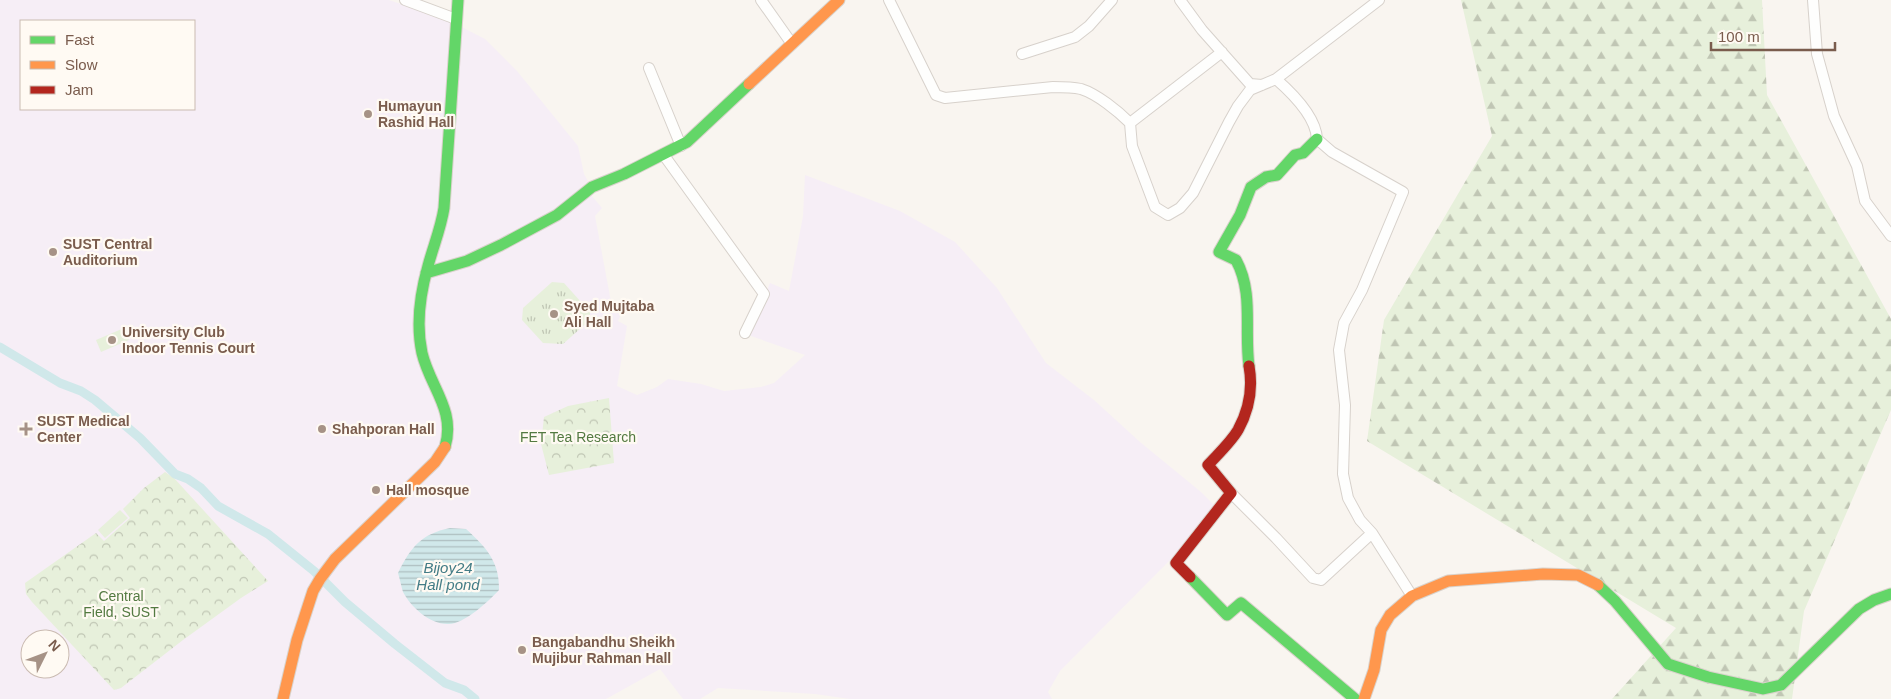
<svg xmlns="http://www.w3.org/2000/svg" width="1891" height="699" viewBox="0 0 1891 699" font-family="Arial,sans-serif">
	<defs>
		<pattern id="grass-tufts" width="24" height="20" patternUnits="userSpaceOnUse" patternTransform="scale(1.25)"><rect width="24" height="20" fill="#e7f0db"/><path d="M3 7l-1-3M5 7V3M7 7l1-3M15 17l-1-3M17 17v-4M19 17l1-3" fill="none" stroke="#c0c6b4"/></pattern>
		<pattern id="forest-firs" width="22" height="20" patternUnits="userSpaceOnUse" patternTransform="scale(1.25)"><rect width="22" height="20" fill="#e7f0db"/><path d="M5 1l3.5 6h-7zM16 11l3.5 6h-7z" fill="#c0c6b4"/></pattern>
		<pattern id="park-crowns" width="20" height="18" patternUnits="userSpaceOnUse" patternTransform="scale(1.25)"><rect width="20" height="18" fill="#e7f0db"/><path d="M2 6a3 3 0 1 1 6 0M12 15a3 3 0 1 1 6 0" fill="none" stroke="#c0c6b4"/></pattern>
		<pattern id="water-rules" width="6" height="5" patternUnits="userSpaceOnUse" patternTransform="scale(1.25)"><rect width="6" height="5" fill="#d0e8ea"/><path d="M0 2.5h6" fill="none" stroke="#aebfc0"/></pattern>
	</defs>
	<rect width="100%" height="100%" fill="#f9f5f0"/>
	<path fill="#f6eef6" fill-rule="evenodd" d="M0,0H389L450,21L485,39L517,71L578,146L584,174L590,185L586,189L602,208L595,216L609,291L610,297L621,314L618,321L627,326L617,386L637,395L657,387L668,379L701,384L724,391L761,387L774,383L805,355L748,335L770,283L789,291L803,216L805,175L900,211L955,242L997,288L1046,363L1094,400L1140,442L1201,492L1215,506L1175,555L1060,671L1048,692L1052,699H850L815,694L718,688L700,699H683L660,669L606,699H0ZM21,21H194V109H21ZM30,639H60V669H30Z"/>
	<path fill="url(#grass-tufts)" d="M552,282L564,283L590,312V320L563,344L543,343L522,320L523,308Z"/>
	<path fill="url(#forest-firs)" d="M1461,0H1762L1767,95L1891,319V410L1804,611L1792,699H1612L1676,628L1367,441L1384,320L1492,136Z"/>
	<path fill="url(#park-crowns)" d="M609,398L614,463L549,475L541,444L544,417L568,406Z
		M165,472L174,478L268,581L241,598L183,640L121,688L114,690L32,602L26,594L25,583L96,533L104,541L130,518L123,509L144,488Z"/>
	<path fill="#e7f0db" d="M124,328L129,340L101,352L96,340Z
		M120,510L128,518L105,538L98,530Z"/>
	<path fill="url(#water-rules)" d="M450,528L466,529C486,547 500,562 499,590C489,601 464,624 449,624C430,625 411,607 403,592C401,586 400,579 398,573C411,547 421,534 450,528Z"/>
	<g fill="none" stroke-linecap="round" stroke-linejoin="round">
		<path stroke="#d0e8ea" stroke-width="9" d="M0,347L60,383L81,391L95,400L140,438L175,474L188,479L201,488L218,506L268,534L314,571L345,602L395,644L445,683L464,690L475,699"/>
		<g stroke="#d7d1cb" stroke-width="12">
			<path id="street" d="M405,0L456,19
				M761,0L792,44
				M889,0L936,95L945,98L1053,87C1062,87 1072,87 1081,89C1097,94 1118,111 1130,123L1132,146L1155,207L1168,215L1180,208L1193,193L1229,122L1238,106L1250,90L1276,79L1379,0
				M1180,0L1202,30L1250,84L1262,85
				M1813,0L1817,54L1834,116L1857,166L1865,201L1891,236
				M1022,54L1075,37L1089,26L1112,0
				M649,68L681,146
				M1276,79C1292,93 1316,117 1317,139L1332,152L1403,192L1362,290L1344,323L1339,350L1345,405L1343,474L1348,498L1360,520L1372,533L1412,596
				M1130,123L1222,52
				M663,154L764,294L745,333
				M1231,493L1276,538L1313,578L1321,580L1372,533"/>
		</g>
		<g stroke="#d9d2cb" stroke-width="13">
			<path id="fast" d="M426,273L467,261L501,245L557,215L592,187L624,174L687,142L749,84
				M1249,366C1244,330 1254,293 1236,260L1219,252L1240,215L1251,187L1266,177L1277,175L1295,155L1303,153L1317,139
				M445,447C456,410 430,387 422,353C416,325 420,294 428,266C433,247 441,228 444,208L458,0
				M1190,577L1227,615L1241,603L1355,699
				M1598,585L1615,601L1668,664L1708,677L1763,689L1781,685L1859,609L1874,600L1891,594"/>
		</g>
		<g stroke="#d9d2cb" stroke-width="13">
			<path id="slow" d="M749,84L839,0
				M283,699L297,640L313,591L320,579L335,559L435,462L445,447
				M1364,699L1374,670L1381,630L1390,615L1412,596L1448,581L1543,574L1578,575L1598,585"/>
		</g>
		<g stroke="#d9d2cb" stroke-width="13">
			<path id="jam" d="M1190,577L1176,563L1231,493L1208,465C1218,454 1231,442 1238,430C1249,410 1253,388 1249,366"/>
		</g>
		<use href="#street" stroke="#fefefd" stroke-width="10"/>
		<use href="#fast" stroke="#63d668" stroke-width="11"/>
		<use href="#slow" stroke="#ff974d" stroke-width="11"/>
		<use href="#jam" stroke="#b3261e" stroke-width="11"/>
	</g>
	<g fill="#a69286" stroke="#fffaf3" stroke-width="2">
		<circle cx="368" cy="114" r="5"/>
		<circle cx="53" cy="252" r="5"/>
		<circle cx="554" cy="314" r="5"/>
		<circle cx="112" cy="340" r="5"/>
		<path d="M23.5 421.5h5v5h5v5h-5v5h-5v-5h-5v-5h5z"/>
		<circle cx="322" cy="429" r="5"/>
		<circle cx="376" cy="490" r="5"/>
		<circle cx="522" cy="650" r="5"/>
	</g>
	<g text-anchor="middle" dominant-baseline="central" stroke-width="4.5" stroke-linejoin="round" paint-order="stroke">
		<g font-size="14" font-weight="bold" fill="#7a5c4d" stroke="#fffaf3" text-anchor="start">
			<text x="378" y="106">Humayun<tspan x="378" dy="16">Rashid Hall</tspan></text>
			<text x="63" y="244">SUST Central<tspan x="63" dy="16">Auditorium</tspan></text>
			<text x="564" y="306">Syed Mujtaba<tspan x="564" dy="16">Ali Hall</tspan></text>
			<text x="122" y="332">University Club<tspan x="122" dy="16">Indoor Tennis Court</tspan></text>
			<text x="37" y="421">SUST Medical<tspan x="37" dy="16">Center</tspan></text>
			<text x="332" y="429">Shahporan Hall</text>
			<text x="386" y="490">Hall mosque</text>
			<text x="532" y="642">Bangabandhu Sheikh<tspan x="532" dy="16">Mujibur Rahman Hall</tspan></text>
		</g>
		<g font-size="14" fill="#537a41" stroke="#fffaf3">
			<text x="578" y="437">FET Tea Research</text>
			<text x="121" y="596">Central<tspan x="121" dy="16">Field, SUST</tspan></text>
		</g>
		<g font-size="15" font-style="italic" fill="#437c86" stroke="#fffaf3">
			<text x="448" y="567">Bijoy24<tspan x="448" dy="17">Hall pond</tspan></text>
		</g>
	</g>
	<rect x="20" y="20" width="175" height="90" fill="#fffaf3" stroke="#cabbb1"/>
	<rect x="30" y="36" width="25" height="8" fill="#63d668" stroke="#cabbb1"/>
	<text x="65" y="45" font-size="15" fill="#7a5c4d">Fast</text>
	<rect x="30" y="61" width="25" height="8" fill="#ff974d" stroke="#cabbb1"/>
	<text x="65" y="70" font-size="15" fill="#7a5c4d">Slow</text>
	<rect x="30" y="86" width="25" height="8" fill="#b3261e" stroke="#cabbb1"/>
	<text x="65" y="95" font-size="15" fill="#7a5c4d">Jam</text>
	<g transform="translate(45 654) rotate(48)"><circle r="24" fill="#fffaf3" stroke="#cabbb1"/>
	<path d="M0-4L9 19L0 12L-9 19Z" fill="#a69286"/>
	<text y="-8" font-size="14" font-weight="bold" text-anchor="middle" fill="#7a5c4d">N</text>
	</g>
	<path d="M1711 42v8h124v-8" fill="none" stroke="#7a5c4d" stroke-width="2.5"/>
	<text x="1718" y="42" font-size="15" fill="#7a5c4d" stroke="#fffaf3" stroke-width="4" paint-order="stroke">100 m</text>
</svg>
